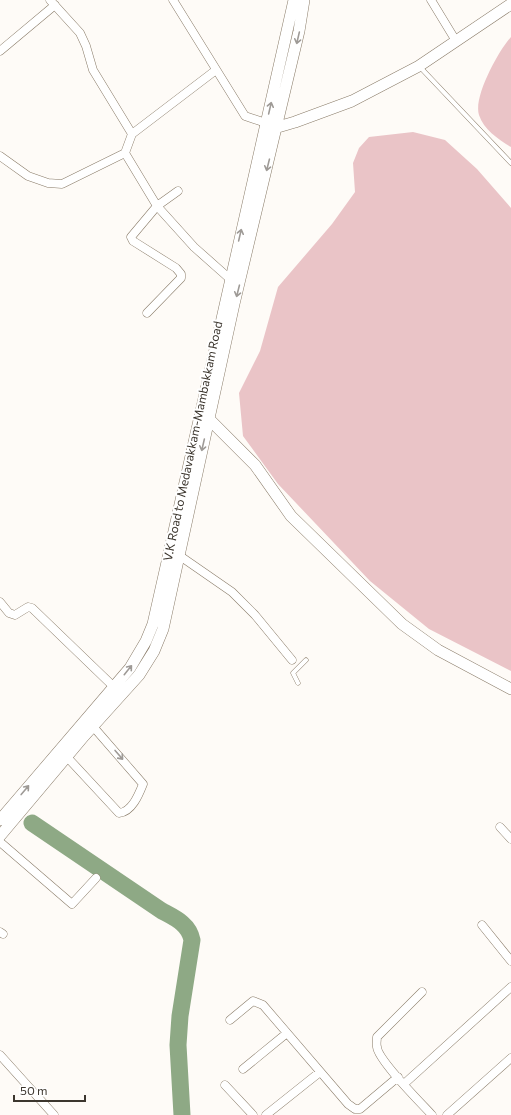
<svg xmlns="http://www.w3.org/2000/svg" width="511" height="1115" viewBox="0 0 511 1115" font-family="Commissioner,sans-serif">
	<rect width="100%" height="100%" fill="#fefbf7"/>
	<path fill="#eac4c7" d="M511,37V147C498,139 484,130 479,115C473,97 499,50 511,37Z
		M413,132L445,140L477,169L511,208V671L429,629L370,581L278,484L243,436L239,393L260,351L278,287L332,224L355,192L353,163L359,148L369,137Z"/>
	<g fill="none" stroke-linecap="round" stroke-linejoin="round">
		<path stroke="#8ea985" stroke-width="17" d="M32,823L162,911C175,918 189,924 192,940L180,1016L178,1045L182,1115"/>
		<g stroke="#897b68" stroke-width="5">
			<path id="lane" d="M419,66L511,163
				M298,683L293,673L306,660"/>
		</g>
		<g stroke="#897b68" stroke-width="9">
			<path id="street" d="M50,0L80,33L86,46L93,70L132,134L125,153L157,206L194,247L230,279
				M173,0L245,116L266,123
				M431,0L456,41
				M0,51L55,5
				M132,134L216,70
				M0,156L28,176L48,183L62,184L125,153
				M147,313L181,278V274L176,268L133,241L131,237L157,206L178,191
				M180,556L232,592L255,615L292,660
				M0,602L9,613L15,615L28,607L32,608L114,687
				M67,757L119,813C132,812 139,794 143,784L90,723
				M500,827L511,839
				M0,842L72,904L96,878
				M482,925L511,961
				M0,932L3,934
				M422,992L377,1037C377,1040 376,1044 377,1047C378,1060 421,1103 432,1115
				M230,1020L253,1001L263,1005L348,1104L355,1109H360L398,1077
				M0,1055L54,1115
				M243,1069L287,1033
				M404,1084L511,987
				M225,1085L253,1115
				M266,1115L320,1072
				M447,1115L511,1058"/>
		</g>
		<g stroke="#897b68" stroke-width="12">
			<path id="secondary" d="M272,125L278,127L295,122L352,101L419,66L511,4
				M203,417L209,419L255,465L291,516L402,624L438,650L511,689
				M0,820L130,668L146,641L153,624L294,0
				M0,836L84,736L139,675L154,651L163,629L234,304L299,31L304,0"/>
		</g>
		<use href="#lane" stroke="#fff" stroke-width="4"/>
		<use href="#street" stroke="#fff" stroke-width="8"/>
		<use href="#secondary" stroke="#fff" stroke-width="11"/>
	</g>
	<defs><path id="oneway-shaft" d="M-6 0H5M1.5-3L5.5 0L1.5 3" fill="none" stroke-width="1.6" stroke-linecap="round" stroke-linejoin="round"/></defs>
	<g stroke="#9e9a96">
		<use href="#oneway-shaft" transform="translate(298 38) rotate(103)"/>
		<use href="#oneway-shaft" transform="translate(270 108) rotate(-77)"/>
		<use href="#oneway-shaft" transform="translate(268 165) rotate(104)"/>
		<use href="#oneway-shaft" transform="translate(240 235) rotate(-77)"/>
		<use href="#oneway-shaft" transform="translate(238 291) rotate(104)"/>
		<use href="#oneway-shaft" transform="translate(203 445) rotate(103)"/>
		<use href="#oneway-shaft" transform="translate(128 670) rotate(-51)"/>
		<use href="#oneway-shaft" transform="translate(119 755) rotate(49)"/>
		<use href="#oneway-shaft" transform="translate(25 790) rotate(-50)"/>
	</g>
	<g text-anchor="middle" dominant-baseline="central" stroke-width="4" stroke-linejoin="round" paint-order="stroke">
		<g font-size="12" fill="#3c362e" stroke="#fff">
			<text transform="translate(192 441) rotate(-78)">V.K Road to Medavakkam-Mambakkam Road</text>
		</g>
	</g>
	<path d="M14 1095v6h71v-6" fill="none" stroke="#3c362e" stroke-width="2"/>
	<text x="20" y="1095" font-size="12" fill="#3c362e" stroke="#ffffff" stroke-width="3" paint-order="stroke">50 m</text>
</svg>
